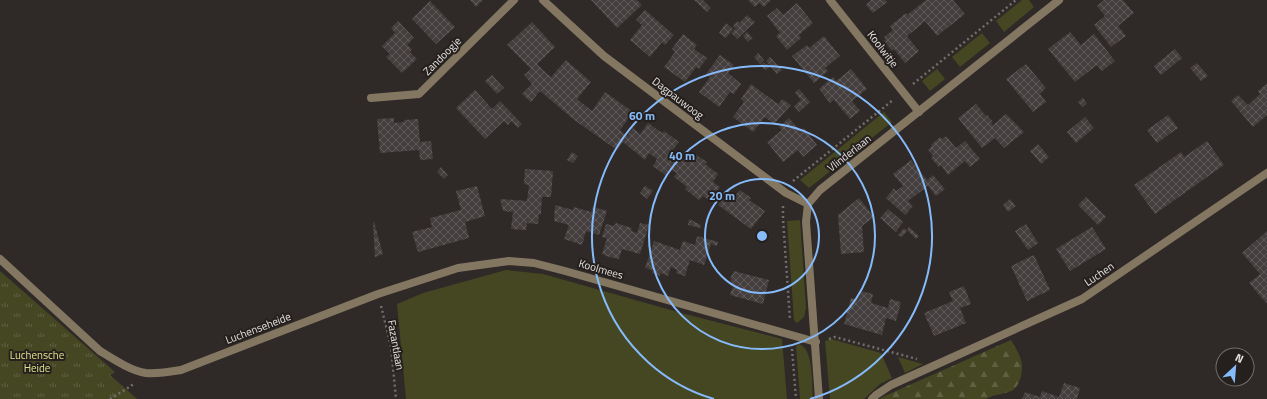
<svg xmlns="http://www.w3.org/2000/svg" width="1267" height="399" viewBox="0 0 1267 399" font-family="'Titillium Web',sans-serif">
	<defs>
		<pattern id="forest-firs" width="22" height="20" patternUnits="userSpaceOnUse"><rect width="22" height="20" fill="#454722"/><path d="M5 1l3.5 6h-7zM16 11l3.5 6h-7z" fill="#606142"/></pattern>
		<pattern id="park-tufts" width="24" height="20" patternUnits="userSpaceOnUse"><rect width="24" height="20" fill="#454722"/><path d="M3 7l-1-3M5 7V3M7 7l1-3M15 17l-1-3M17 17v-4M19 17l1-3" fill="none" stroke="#606142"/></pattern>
		<pattern id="building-cross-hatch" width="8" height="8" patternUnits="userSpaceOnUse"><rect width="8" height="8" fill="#453e3e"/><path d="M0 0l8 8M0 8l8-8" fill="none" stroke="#605a5a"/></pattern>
	</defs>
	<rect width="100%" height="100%" fill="#2f2927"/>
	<path fill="#454722" d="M1022,0H1029L1034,7L1004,32L996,21Z
		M982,33L990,43L960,67L952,57Z
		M937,69L945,79L930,91L922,81Z
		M884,112L892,122L809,188L800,180Z
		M800,220L806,308L804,317L797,323L794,320L787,221Z
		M506,270L543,274L685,314L782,339L787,399H406L397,304L423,293Z
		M831,339L881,353L892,378L880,384L864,399H830L825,341Z
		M798,344C814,346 812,386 813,399H800L796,346Z
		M898,357L923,364L905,373Z"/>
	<path fill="url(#forest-firs)" d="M1011,340C1014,346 1018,351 1020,357C1024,366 1022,383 1013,390C1007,394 994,394 986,399H879L887,395Z"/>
	<path fill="url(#park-tufts)" d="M0,271L115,372L110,375L137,399H0Z"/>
	<path fill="url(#building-cross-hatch)" d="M470,0H483L476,7Z
		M591,0H637L642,5L617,28Z
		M694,0H703L711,8L707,12Z
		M748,0H771L764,7L759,3L755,7Z
		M871,0H885L887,2L873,13L866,5Z
		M926,0H953L965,14L937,36L925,21L917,28L907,36L919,51L905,63L894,49L892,51L884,41L886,40L884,37L893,30L890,26L906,13L907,15Z
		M1104,0H1123L1134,13L1118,26L1126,36L1111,47L1094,25L1105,16L1097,6Z
		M430,1L455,27L436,44L412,19Z
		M797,3L813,23L799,35L801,38L787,50L776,36L780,33L767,16L777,8L783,15Z
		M645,10L674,35L665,45L662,42L650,57L630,40L642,25L636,20Z
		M747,15L755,22L737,39L731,33L735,29L738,31L733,26L738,21L739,23Z
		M398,21L414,38L407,45L412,49L410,52L417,59L402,73L386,57L390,54L382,46L395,33L391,28Z
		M532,22L555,47L537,64L544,71L551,77L566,60L591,82L577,99L592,111L605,92L633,112L620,130L627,136L633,128L640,134L648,123L662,133L664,131L679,142L673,150L687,159L692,152L707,162L705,164L718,174L713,182L720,187L710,201L703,196L699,200L685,189L687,187L674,177L677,173L670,169L665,175L653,166L657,159L649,153L645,160L623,142L617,150L573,119L540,91L531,102L522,94L532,84L524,75L531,69L507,45Z
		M726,23L733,29L726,38L719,33Z
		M747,32L753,38L748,42L743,36Z
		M1070,32L1081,45L1094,34L1115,61L1102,71L1097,65L1075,82L1048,49Z
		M683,34L697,45L694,49L707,58L699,69L696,67L685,82L664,67L675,52L672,49Z
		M824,36L840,56L825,68L828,71L814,83L792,56L807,45L809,48Z
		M1175,49L1182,58L1161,75L1154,66Z
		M758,53L764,60L760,64L754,57Z
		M720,55L734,65L728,73L741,84L734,94L730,92L719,107L699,92L710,77L706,74Z
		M770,57L782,70L777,74L766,61Z
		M763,62L770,66L766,70L760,66Z
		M1197,63L1208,76L1201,81L1190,68Z
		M1026,64L1046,88L1040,94L1046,102L1033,112L1006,79Z
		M851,69L867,89L852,101L860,111L850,119L834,100L830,103L819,89L833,77L836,81Z
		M492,75L504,88L497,94L485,81Z
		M1267,83V115L1253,127L1231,101L1238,95L1248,105L1260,94L1258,91Z
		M751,84L778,104L782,99L791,105L774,124L765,117L753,132L733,117L744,102L741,99Z
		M799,89L810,102L799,112L794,106L801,100L795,93Z
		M475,90L492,109L500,101L522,124L518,128L511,121L508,125L504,121L485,139L456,108Z
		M1083,98L1087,104L1083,107L1078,102Z
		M976,104L986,116L987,115L993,122L991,123L993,125L1006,114L1024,132L1004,148L995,138L982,148L958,118Z
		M1168,115L1178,128L1157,143L1147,130Z
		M1085,117L1094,128L1076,143L1067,132Z
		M394,118V123L404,122V120L418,119L420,142L431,141L433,159L420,160L419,150L380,153L377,119Z
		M789,118L800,131L804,128L817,145L803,157L798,150L783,162L767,142L782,130L779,127Z
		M946,136L956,148L965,141L980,159L970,167L965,161L948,175L941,165L939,167L931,158L933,156L928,150L932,146L931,145L940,137L942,139Z
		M1207,141L1224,165L1155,214L1134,185L1181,152L1184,157Z
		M1038,144L1049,157L1041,164L1030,151Z
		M572,152L578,156L573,163L567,160Z
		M911,160L927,180L933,175L945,189L936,196L928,186L908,201L913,206L905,215L886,198L894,188L896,191L903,186L893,174Z
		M441,167L448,175L444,179L437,172Z
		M525,169L553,171L551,197H542L541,215L539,214L538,224L527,223L526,230L511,229L513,212L503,211L500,199L527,201L529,185L524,184Z
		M477,186L485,216L465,222L469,238L418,252L412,232L432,227L430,218L461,210L456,191Z
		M645,186L653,191L647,199L640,193Z
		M728,190L735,195L740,190L751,198L749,200L765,211L751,229L718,205Z
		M1086,197L1106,217L1098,225L1078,205Z
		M859,198L874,217L862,226L864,252L841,254L838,215Z
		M1010,199L1016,206L1008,212L1003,205Z
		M555,205L573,210L574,207L591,212L593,207L607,211L599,235L586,231L582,245L564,239L569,225L554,221Z
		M888,209L903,222L896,232L880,218Z
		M689,219L701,225L700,228L688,225Z
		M373,222H374L383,254L375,257Z
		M616,223L632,228L631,231L637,233L640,223L649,225L640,254L622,249L619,259L609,257L602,254L607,238L602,237L606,224L614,226Z
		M1026,224L1038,243L1028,250L1015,231Z
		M909,227L919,236L916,239L907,230Z
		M1092,227L1106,249L1070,271L1056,249Z
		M904,228L907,231L902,237L898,235Z
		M1267,231V304L1249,283L1260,274L1242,253Z
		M697,236L718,242L717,246L711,244L704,265L690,260L685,276L676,273L677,270L671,267L668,276L661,273L660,276L652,273V270L645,268L654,241L680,250L683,241L695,245Z
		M1034,255L1050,290L1027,301L1011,266Z
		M734,271L769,280L763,304L730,295L733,286L730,285L731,279H730Z
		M964,286L971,304L960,308L966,323L934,336L924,313L953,301L949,292Z
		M861,291L873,294L871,303L888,308L890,299L901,302L896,321L886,318L882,335L844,324L851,298L858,300Z
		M1064,383L1080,388L1077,399H1022L1025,392L1040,397L1042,391L1059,397Z"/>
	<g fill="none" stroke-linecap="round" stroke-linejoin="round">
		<path stroke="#736e6c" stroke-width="2.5" stroke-dasharray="2 3" stroke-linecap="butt" d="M913,84L1016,0
			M793,181L893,100
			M783,206V219L790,320
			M381,306L391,346L396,399
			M829,339L835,337L917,359
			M792,349L796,399
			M110,399L131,386L134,383"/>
		<path stroke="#847761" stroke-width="8" d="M543,0L604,56L786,193L808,204
			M830,0L919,112
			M371,98L419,94L514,0
			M0,259L100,351C113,359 131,371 146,373C158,374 169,372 181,370L378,294L458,268L509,261L534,263L565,271L816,342
			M819,399L806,222L808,204L820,190L1059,0
			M872,399L876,395L891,385L1082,299L1267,173"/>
	</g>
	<g fill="none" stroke="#86bbfb" stroke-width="2">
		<circle cx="762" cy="236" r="57"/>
		<circle cx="762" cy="236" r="113"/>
		<path d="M714 399A170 170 0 1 1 810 399"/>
	</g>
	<g text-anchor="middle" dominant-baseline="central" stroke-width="4" stroke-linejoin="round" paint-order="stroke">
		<g font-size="11" fill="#e5e2e0" stroke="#25201d">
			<text transform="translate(883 49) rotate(52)">Koolwitje</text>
			<text transform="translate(442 56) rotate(-45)">Zandoogje</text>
			<text transform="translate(678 98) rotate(37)">Dagpauwoog</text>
			<text transform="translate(849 153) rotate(-38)">Vlinderlaan</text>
			<text transform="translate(601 269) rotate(16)">Koolmees</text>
			<text transform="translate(1099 274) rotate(-34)">Luchen</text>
			<text transform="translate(258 328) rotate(-21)">Luchenseheide</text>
			<text transform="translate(396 345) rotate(80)">Fazantlaan</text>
		</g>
		<g font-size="11" fill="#dfe58d" stroke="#25201d">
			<text x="37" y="355">Luchensche<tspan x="37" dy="13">Heide</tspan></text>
		</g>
	</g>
	<circle cx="762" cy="236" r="6" fill="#86bbfb" stroke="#25201d" stroke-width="2"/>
	<g font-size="12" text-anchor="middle" font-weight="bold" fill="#86bbfb" stroke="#25201d" stroke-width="4" stroke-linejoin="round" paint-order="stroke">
		<text x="642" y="120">60 m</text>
		<text x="682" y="160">40 m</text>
		<text x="722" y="200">20 m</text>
	</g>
	<g transform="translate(1235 367) rotate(26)"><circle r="19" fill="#25201d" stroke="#726e6b"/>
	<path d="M0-3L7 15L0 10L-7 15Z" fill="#86bbfb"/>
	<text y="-6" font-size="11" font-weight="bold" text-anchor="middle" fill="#e5e2e0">N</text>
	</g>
</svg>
